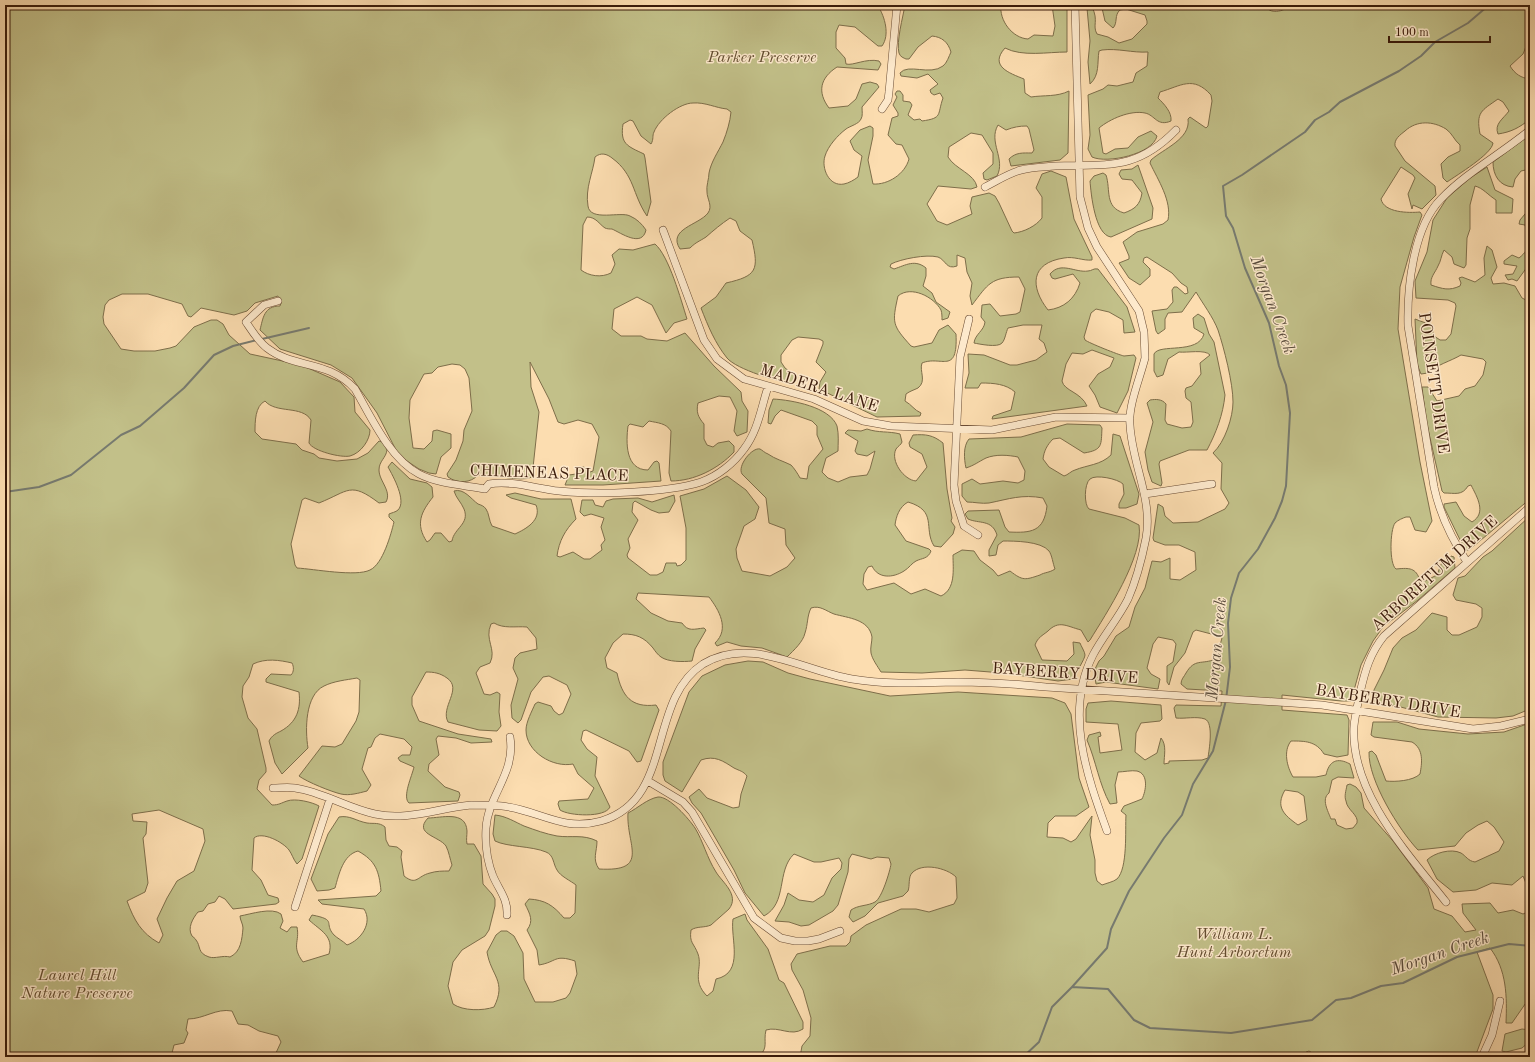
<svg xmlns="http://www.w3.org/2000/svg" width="1535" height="1062" viewBox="0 0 1535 1062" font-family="'Old Standard TT',serif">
	<rect width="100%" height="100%" fill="#fcddb0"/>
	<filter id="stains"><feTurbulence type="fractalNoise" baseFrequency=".005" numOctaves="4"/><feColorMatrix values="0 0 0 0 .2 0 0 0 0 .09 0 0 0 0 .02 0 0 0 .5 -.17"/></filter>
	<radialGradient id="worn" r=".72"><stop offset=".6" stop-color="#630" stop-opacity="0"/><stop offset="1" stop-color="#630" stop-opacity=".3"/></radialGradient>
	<path fill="#c2c089" stroke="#7e6e4a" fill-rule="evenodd" d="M5,5H850C859,12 868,4 878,6C885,17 890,35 882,46H878L855,27L839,25L836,32V48L845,58L846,64C853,66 866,58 879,61L881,64L878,70L837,67C820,78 817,92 829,108L848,106L856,99L862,84L870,82L877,84L879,87L862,107C862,111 863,116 861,119C859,124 850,126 846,129C838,135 828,146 825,156C821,168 829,187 844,184C849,183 854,180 858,177L862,156L854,150L850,141L860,130L870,126L873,128V136L868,160L873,184C888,185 905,174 909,159L902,145L896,144L888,135L892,118L898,116V113L893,105L897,97L895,94L897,91H900L903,95V101L910,102L912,105L908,115L914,120L920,119L922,121C943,118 937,115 943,98L940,93L934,95L931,93L930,90L938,84L928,74L917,78L901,76L900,73C908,63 930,76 943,66C947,63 949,56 951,52C948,42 942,37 932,36L918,47L909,59H906C904,58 900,57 899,53C896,42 903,17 905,5H1001C999,20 1012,38 1028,39L1034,35L1053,36L1055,26L1052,5H1067V52C1048,52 1022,57 1005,48C989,66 1009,73 1024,79L1025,93L1031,97C1044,95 1057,97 1069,91L1068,153L1060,160L1011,166L1009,159C1016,152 1023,153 1032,153L1034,150L1029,129L1027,126C1019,126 1014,127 1006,130L998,125C988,142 1006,159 997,176L987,180L984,179L983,173L993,164V153L982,135L971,133L949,147L948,157C955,169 975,174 977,187L971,189L938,186L927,204L937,221L947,225L972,214L970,206L972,197L989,193L995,196L999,203L1012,231L1014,233C1024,232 1036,226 1042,218V197L1036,188L1042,174L1051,171L1066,177L1074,219L1092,257V260C1083,261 1074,256 1064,258C1030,263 1030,287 1048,310C1064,308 1075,299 1080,283L1073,274L1055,279L1052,278L1050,274C1061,261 1075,273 1088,271C1092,271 1093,268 1098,269L1127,307L1135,332L1124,333L1123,320L1109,312L1096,309L1091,313L1084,337L1085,340C1089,343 1119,355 1124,356C1127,356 1131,355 1134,355L1136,358L1128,391L1117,413L1100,407L1095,395L1089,386L1098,374L1110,367L1114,358L1092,350L1083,354L1072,353L1066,364L1062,381C1064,391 1081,392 1087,406L992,419L993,416L1011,410L1015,392C1006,384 994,383 981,383L978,388H965L969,373L968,354L984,355L1010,365H1017L1036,360L1047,352L1044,343L1039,339L1042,325H1023L1008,328C1006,332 1005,340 1002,343C998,348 979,344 974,343C975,334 984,331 985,322L981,317L982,305L990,304L1000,316L1016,314L1020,312L1025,289L1019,277C991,277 988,284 972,305L970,296L972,283L967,272L965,258L957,255V266C946,270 946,260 938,257C926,254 901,259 891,264L890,267L894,269C906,265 915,259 926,268V276L923,286L932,293L936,302L950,312L948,318L942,320C942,317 942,313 941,310C934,297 911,285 898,296C892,323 892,325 911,346L914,347L932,343L939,330L948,325L956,334C958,376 941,355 922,363C919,371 927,381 918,388C914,390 910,391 906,394L905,401C912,405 914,410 921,413L920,416L877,417L819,389L820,382L826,372L816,362L823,344V341L819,339L798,337L792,340L781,355V362L785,368L797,377L795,383C780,383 736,369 727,358C715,343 708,326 701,308L716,297L726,283C757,276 759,270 752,240L740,231L736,221L730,218C721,224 714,230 706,237C700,241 696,242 690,248L680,249C667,229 699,225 708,213C713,206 707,199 707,192C706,186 709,179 709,173C711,162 718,152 723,142C727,132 730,122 731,112L727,109C716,108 705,102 693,103C680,103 659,119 654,132C652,136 654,139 651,144L641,136L633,121L630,120L623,124C620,144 627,146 644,154L645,158L651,202L647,216C632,194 635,175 612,158C607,154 601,152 595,157C593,173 585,188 588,206C590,222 621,211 630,216C637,219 642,224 646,230C642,248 621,233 612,229C610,229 607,229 605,228C599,224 596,217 587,217L583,225L581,270C589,276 601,278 611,273L615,264L612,255L619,249L633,250L655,244C669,256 681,300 687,319L674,323L666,333L652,305L637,297L614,309L612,329L621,336H641L647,339L667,341L685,333L714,366L741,392L742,401L748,411L747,432L737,436L734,431L737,411L730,397L719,396L698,403C696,412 698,417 704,424V439L707,445L713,447L718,443L729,441L734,446V452C718,469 694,481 671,481L669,473L671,431C666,423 658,423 649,421L643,427L630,424L628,426C626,442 625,470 648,470L654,462L657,461L659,463L661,481L603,485H565L569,475L576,474L577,468L584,467L590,472L593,471L599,437L592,424L578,420L564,424L558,422L549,399L530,362L531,387L539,412L532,477C520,483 492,473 478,475C471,483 458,484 448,477L447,474L456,460L463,441L464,430L472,411L469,378L465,369L460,365L452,364L438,367L432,373L424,374L410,400L409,418L413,448L424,449L432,441L433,431L437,430L451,434V448L441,457L436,474L429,473L419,469L407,461L396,450L377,413L352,378L331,365L280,349L260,330C263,318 264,306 280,306L281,303L278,296L255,303L247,311L234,315L201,308L191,317L188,316L182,304L148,294H122L109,300L105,305L103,317L104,324L121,349L134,351H155L170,348L176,346L194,327L211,320H217L223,324L229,335L250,354L301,365L340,382L354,397L355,412L370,430C370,440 361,453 350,456C341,458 313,451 309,443L311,420C302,405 276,414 265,401C255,406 255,422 255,432L262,439L296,444L302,450L314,454L319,458L337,461L357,459L368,453L379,441L383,442L387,450C386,458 379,461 379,470C379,481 392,491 386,502L379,503C350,481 349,491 319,503L305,498L302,500L291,544L295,565L297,568C314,569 356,577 370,570C383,564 391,534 394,522L389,517V514C391,513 396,512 398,510C407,501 393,476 388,467L392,462L410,479L427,483L432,487L433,497C421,512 415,524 427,542L430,540L435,533H441L449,542L452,541C454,528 470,524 464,509C461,502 456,498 454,491C464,488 471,499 478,504C481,505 484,506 486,509C489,513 489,521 492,526L515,534C526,529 542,520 536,505L511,498L506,495L515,493L541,499H571L576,519C565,530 559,541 557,556L560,557L573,552L584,559H590L602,550L601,545L605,540L601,527L604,518L591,514L584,516L580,512L582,500H593L595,505L603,507L606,501L613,499L638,498L652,502L674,495L675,501L669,512L659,513L651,510L635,501L633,503L632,512L638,520L628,539L630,548L627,555L628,558L650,575H657L663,572L666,563H676L677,566L681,565L686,560V528L680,496L704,489L727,476L746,490L759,507L755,519L744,526L736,549L737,558L742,571L770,576L787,567L795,558L786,545L785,529L769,523L766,498L742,474C737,466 752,447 760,449C762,450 765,453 768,454C775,459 783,461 791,465C794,468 798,474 800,478L807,479L809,466L823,449L817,435V426L812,421L781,410L775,416L771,424L768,423L769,410L773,399C792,400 830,407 837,426C839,434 838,444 838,451L826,458L822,472L828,478L838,482L850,477L867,475L870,469L875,451L867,456L857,454L855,451L858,441L845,433L848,430L861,431L867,429C878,433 889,431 900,434L902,442C901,445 898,446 896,449C890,461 904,480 916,481L927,467L922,454L910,447L909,443L913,435C926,434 933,435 943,443L947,489L952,518L951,521L955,527L953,534L941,547L934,546C923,528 938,511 908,502C899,507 896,517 895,525L906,541L929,549L931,551C928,559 922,558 916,561C912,563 909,568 904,571C893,578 878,579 872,566L868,567L864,574L863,584L867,590L894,583L911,594L925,589L941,596C956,589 953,569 953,555L962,550L974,551L980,560L993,570L998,576L1010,571C1023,581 1025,580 1040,575C1045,572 1049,573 1055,569C1053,564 1052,555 1049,551C1041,541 1014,541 1003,541L998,545L996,555L989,556V550L997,535C992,519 979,524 968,519L965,514L968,511L999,510L1005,527L1009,532C1031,533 1044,532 1047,506L1043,498C1022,494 1009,499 989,503C982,504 974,502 967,502L962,496V484L972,479L980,484L1003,481L1018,483L1024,480L1025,471L1018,457C1008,455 996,454 986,458C978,462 975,465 966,468C964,459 963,446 969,439L1021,437L1067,424L1100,425L1102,428C1101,445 1103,450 1084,453L1060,438L1053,439C1047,445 1044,451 1043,459L1049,467L1064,476C1068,475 1071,471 1075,470C1087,465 1101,465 1111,455L1113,434L1120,436L1139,494L1137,504L1126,508H1119V504L1124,494L1123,484C1118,479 1096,474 1090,479C1084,484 1084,505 1089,509L1125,518L1139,525C1144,556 1106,614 1090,640L1088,642L1081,630C1066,626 1059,620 1048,631C1042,636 1038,637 1035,645L1042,660L1067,661L1074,654L1073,642L1080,643C1081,646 1085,652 1085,655C1085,659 1075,674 1073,679L1058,681L1003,673L965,670L922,673L881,672C878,667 872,659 871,653C870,648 872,642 872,637C869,619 848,618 834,614C826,611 820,605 811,608C807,616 808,624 805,633C803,642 794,650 787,657L762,648L741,646L727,642L717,646L715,643C730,629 719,610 709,597L638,593L636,599L651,613L668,621L682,623C688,632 694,629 704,628L706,630L695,649L692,661C683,662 668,662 661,657C658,655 655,651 653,648C644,637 636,634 623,634L613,643L605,658L607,668L617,673C622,696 631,708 656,705L659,710L641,761L637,762L629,751L586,730L583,731L581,740L587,749L597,757L595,776L610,807C605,818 569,816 560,810L558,804L559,801L588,799L594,788L578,774L573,764C553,768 526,752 526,730C526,722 532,711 535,704L538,702L551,706L554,711L559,715L563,713L571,694L567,685L549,676L543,677L531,692L521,720L518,723L512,718L511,705L518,679L513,668L515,658L520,653L537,649L536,638L527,627C515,626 504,629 494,623L491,624C484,640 497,649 490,663L480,667L476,673L484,694L490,695L497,692L500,694L499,712L501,726L497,731L479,730L448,722C440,707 463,689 447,678C440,673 434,672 426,672L412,697V705L419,721L458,734L491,739L492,742L471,743L456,738L438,736L436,739L439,755L429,764L428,771L445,787L459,792L460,795L458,801L409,803C402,797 412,776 414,767L400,761L398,758L402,755H410L412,747L404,739L380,734L375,738L371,747L368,748L362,769L371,785L367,791C359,793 349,796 341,794C332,792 307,782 299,776L322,746L335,747L342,744L356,721L359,712L360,680L357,678C346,680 334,681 324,686C305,695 305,730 308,748L282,774L275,763L269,741C272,735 277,733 281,731C297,722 301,709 299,692L266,682V679L271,674L291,675C294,672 294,667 292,663C279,660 266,658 253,664L249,677L243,686L242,697L248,718L257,729L266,768V772L259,780L257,789L272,805C279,805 281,803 287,801C295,798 312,802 319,806L302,859L297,864C293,859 292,854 289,850C283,842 262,831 254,838L252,870L261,880L268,895L278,898L279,902L276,904L233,909L225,899L219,896L215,902L208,904L203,911L198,912C193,918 187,928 192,936C193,937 195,938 196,940C201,946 197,953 209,957C215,959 223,955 230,957C241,952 242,939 243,928C243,924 240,920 240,916C251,914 272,907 281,914L283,921L280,928L287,932L291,927H297C300,942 291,946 303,962L329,954C334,936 321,931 309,920L312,915C338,920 323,923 334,935C337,938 343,941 347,945C361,940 373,923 364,909L322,904L318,900L376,896L381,891C379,871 376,861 358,851C343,855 339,874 335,888L329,890L317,891L311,879L328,834L339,817C350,815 356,821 367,823C374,824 379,822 385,827L386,840L389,846L397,847L402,851L401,857L404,876C417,886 417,876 430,873C436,871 443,871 449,871L452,865C450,859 449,852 446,846C439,836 413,834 428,818C441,818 466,810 467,831C467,836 466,839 467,844H474L481,856L483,884L492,894L495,899V906L489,930L485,936L462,950L453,962L448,986L453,1004C463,1011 483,1011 494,1007C507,981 491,976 487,952L496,935L501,931H507L514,936L523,953L524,979L535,1002H553L566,998L570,993L577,974L575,961C554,954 557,962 539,965L537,950L527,930C534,921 530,914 525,904L529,899C545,900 553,905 564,918H570L575,913L576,885C571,881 560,876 557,870C553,864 554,855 546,852C532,846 507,847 495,841L493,834L495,815C506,816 515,822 524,826C535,830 546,834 557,836C571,838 583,834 597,841C597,852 592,859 599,869C651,872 626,845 628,813C638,808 647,799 658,797C669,796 689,819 695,828C703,841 707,858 716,872C722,882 740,895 729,909C728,910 712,924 711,925C704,928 697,926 691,930C689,943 694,943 698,954C703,968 691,980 707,996L713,991L716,979C745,973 730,938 733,919L745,914L747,920L768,949L779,980L784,983L803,1022V1029C791,1037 779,1026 766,1030C763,1043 769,1046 759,1057H271L275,1055L281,1042L278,1036L259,1031L248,1025L238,1024L232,1011C216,1008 204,1019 188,1019L186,1030L188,1033L184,1043L174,1045L171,1057H5ZM159,810L203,829L205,841L194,871L177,881L167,898L157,919L163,935L159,943C141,933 134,920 127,901L145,892L148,883L143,838L146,834L147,822L133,821L132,814Z
		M1100,5H1265C1269,15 1284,12 1290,5H1530V42L1527,44L1523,54L1510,66C1515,74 1521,78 1530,79V119C1519,128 1511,132 1498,134C1494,124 1503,119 1509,111L1503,102L1498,99C1481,111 1476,112 1480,134L1493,143C1492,154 1457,175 1447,182L1443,178L1441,164L1448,157L1460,151V145C1454,140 1452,133 1446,129C1433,121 1417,120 1405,131C1400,135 1394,139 1395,146L1405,161L1435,186L1436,195L1422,209L1413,205L1412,209L1408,194L1415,178L1413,175L1401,167L1381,199C1384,213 1409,213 1420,212L1422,215L1414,237L1400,287L1398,329L1420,462L1432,521L1426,532L1415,530L1410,517H1406C1403,518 1398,520 1395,523C1390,530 1389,564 1396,569C1407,568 1415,567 1419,578L1425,581L1437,575L1442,562L1445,560L1448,562L1451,556L1454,557L1455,568L1418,600L1383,627L1373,641L1361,665L1351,701H1341L1282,695V710L1347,715L1349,720L1348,755L1337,757L1324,754C1316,741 1305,741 1291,741C1283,751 1287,767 1293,777H1316L1326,775C1329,761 1337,757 1350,764L1354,778L1338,777L1332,780L1329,793C1321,799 1328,811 1331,819H1335L1337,825L1346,829L1353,828L1357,823C1359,815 1347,810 1346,801C1344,796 1346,791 1347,785L1350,784L1356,787L1361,793L1364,808L1393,841L1428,888L1434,909L1452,916L1465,932L1476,930L1463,913L1462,904L1490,903L1498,913L1513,910L1523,914L1530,911V997L1512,1023H1506C1507,997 1507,970 1490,948L1477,952L1493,995V1009L1475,1057H1319L1309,1051L1306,1052V1057H1178L1169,1055L1165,1057H800L802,1046L810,1036L811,1018L803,990L792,970L791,964L797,954L830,946H846L850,942L851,936L866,925L901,909H916L929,912L954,904L957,898L956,877C947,868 922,862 912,873C908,877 910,886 908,891L903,896L878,903L865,916L853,922L849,917L851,910C858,905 868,906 875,902C882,898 890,871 891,864L889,858L877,857L871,859L852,854L849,859L848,872L838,905L833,911L809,925L801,926L789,922L775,921L784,905L788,893L799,900L813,902L824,895L832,878L841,869L842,863L839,858L821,862H814L794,854C776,871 788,903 764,916L745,893L734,870L701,813L692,803L689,797L699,789L707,798L733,808L739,807L741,794L747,776C743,771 740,771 734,768C723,761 715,755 701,760L682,792L665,781L663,775V762L689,692L702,676L725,665L748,661L763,662L788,673L810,679L890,696L958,692L1052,698L1065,703L1071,714L1079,778L1089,807L1076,816H1055L1048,823L1047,837L1063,838L1071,842L1076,839L1092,816L1090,835L1095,860V873L1097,881L1102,885C1107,883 1113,882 1117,879C1128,868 1125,830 1126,815L1121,811L1124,806L1142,799C1146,791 1149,774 1137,771C1132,770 1123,772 1118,772L1115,785L1117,803L1110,804C1099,784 1096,761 1087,740L1089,735L1100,732L1101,736L1098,737L1100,753L1122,750L1118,724L1086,722V709L1088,703L1111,701L1161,705L1162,719L1160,721L1141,723L1136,733L1135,752L1145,760L1157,753L1161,738C1167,745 1164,756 1164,764L1169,763V761L1202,760L1208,758C1209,750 1214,723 1205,719C1196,716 1185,719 1176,718L1174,708L1176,705L1221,706L1222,691L1187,689L1181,684C1181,679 1184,677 1186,673C1195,658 1201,665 1216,659L1222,638L1219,636L1196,630L1193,632L1185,653L1174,667L1169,685L1167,682V666L1173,662L1176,644L1173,640L1158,637L1153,644L1147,668L1151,674L1160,679L1158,689L1106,682L1096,684L1094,671L1099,661L1104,656L1116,636L1129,627L1135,607L1145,588L1152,561L1161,562L1170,558V579L1180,580L1196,570L1195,552L1179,545H1165L1154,541L1153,538L1158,504L1163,507L1165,516L1173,523L1198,522L1225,509L1229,503L1221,489L1222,463L1213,453C1225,442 1233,417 1233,402C1233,383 1224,348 1218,330C1213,317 1203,304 1196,292L1182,312L1168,313L1165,319V329L1158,334L1156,331L1152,311L1167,309L1173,302L1172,290L1174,287H1177L1185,294L1188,293L1187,287L1181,283L1172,273L1147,257L1144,258L1143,262L1150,269V276L1140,285L1129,278L1119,263L1129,259V256L1123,242L1137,232L1163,224L1168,220C1172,201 1158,180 1150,163L1151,160C1163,149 1191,139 1188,119L1190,117L1206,128L1208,126L1212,101L1211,95C1193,75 1181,86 1160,92L1158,98C1164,104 1172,112 1171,121C1157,127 1155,115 1145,113C1130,110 1110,119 1099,128L1103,153L1106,154L1115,149L1128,148L1138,137L1151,131L1157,136C1153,154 1107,164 1092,157L1088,149L1090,135L1088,95L1103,89L1108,85L1117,86L1133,82L1136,73L1147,66L1148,52C1132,53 1118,48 1102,50L1099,51C1097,63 1100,75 1090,84L1088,62L1090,41L1087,8L1092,7C1099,21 1092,25 1097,34L1108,37L1119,43L1132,39L1147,24V21L1145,15L1126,9L1120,10C1114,15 1118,23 1113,28L1105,21L1102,8ZM1285,790L1298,792L1304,796L1307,820L1298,825C1284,815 1275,807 1285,790Z
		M1530,135V169L1521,171L1515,179L1513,187C1499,186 1493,175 1493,162Z
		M1138,165L1153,208L1152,219L1111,237C1095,235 1091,194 1090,181L1094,176L1103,173L1106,175C1111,190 1104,207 1124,213C1135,209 1140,205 1142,193L1132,180L1122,179L1119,174L1121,170L1132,169Z
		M1487,167L1495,190L1513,199L1512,213H1496V200C1488,195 1483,188 1475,186L1470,205V229L1467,238L1466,265L1464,268L1454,264L1452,257L1444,250C1441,256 1441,261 1438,266C1435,273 1430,277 1431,285C1443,289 1449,291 1460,286L1461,283L1459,278L1462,277L1475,282L1485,275L1484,258L1487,246L1492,250L1497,267L1491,278L1493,284L1504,283L1515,286L1522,298L1526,300L1530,298V499L1469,550H1465L1444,507V504L1456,502L1464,516L1472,522C1487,513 1477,497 1471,485L1468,486C1462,496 1455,493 1444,493L1442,491L1426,420L1422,387H1428L1437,401L1459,396L1465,389L1475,386L1483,375L1486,362L1483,359L1461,355C1451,361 1436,365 1428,373L1421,374L1417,364L1415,319L1431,325L1434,336L1440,340H1446L1451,334L1456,306L1455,303L1448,300L1416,298L1415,281L1427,252L1433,220L1447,198L1470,178Z
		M1530,208V263L1517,281L1512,279L1508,280L1505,275L1513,274L1517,266L1504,264V261L1512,255L1519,258C1532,248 1529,239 1525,225L1519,224L1520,220Z
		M1198,314L1204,318L1209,334L1214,342L1225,395C1223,415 1216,433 1207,450H1189L1160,461L1159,464L1162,483L1161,486L1152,482L1148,470L1145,452L1153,422L1147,403L1150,400C1156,399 1162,399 1166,404L1165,420L1167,424L1182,428L1191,427L1193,422L1191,402L1186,398L1185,391L1186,388L1192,386L1201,374L1200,363L1210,355C1205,349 1187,353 1179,352L1168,359L1163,375L1157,377L1154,371V354C1159,343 1198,355 1204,334L1194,328L1193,318Z
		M1530,516V709L1513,716L1496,718L1438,717L1397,706L1385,705L1372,700L1374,690L1384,670L1393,648L1402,638L1416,630L1432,613L1447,617V630L1452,635H1459L1477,627L1482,617V608L1476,604L1456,600L1453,595L1458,578L1465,576L1483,557L1492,551Z
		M1373,722H1397L1419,729L1468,734L1504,732L1530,723V893L1523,876L1512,885L1492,883L1476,890L1453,892L1437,879L1427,860C1434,853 1451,848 1461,853C1466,856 1468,861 1475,862L1499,851L1504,842L1494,827L1487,821L1478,825L1466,833L1455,846L1418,850C1399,830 1368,780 1369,752L1372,751L1376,755L1386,781C1395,782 1413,781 1420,774C1422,763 1424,749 1412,742L1374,737L1371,735Z
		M1522,1029L1530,1030V1041L1522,1048L1506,1052L1502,1051L1505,1034Z"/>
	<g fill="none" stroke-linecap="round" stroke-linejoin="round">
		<path stroke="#777a6f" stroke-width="2" d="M262,339L309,328
			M5,492L39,487L71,475L121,435L140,426L184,388L214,355L233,346L257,340
			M1072,987L1107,948L1111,929L1129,891L1164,838L1182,815L1193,784L1213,751L1226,700L1230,667L1228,623L1231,598L1239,573L1258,549L1275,518L1282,501L1286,486L1290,413L1286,385L1279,366L1269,323L1245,268L1233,228L1226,216L1223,186L1242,175L1305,132L1315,120L1329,112L1340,102L1399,71L1421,56L1435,42L1468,23L1489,5
			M1023,1057L1039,1042L1052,1007L1072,987L1108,989L1134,1020L1150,1028L1231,1033L1312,1020L1336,1000L1351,998L1381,986L1403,983L1457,957L1509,944L1530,946"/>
		<g stroke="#6a4c34" stroke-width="8">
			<path id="minor" d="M1075,5L1080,197L1088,228L1097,247L1139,311L1144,332L1145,358C1140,378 1128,406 1130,425C1132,464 1153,499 1146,538C1142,558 1136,581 1128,599C1118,619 1103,636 1093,655C1064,712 1087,776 1107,831
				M882,109L888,100L889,92L897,5
				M985,187C997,181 1009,173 1021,170C1032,167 1044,167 1055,166C1108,164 1136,171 1176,130
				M663,230L704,340L717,359L744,379L814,399L863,421L891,426L992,430L1056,417L1130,418
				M278,301L264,305L246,322C252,331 258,341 267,348C294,369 327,359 355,389C371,417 390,459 419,474C438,484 464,485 485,489L489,484C512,480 537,489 559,491C595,495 667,493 701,482C718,476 734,463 744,449C758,431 761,408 768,387
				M969,319L960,357L954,485L956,501L964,526L978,535
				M1145,494L1212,484
				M1467,562C1451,538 1440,515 1434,487L1408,326C1407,289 1413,227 1441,199C1467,172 1501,154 1530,130
				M648,781L683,802L692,812L754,918L781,938L795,941H808L819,939L840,931
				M273,788C280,788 288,787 295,788C323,792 347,808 375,814C407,821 439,808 471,805C481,805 492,805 502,806C539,810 562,832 601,821C675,800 646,701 703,664C750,635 803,671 852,679C887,685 922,683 958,682C987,682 1016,684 1046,687L1322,705L1473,729L1501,726L1530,719
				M1446,902C1408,854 1350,792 1354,726C1355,715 1358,704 1360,693C1365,671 1370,653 1384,636L1530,507
				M295,907L330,799
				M507,915C508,899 499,890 493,876C487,861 485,844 486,828C488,795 516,773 510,737
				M1482,1057L1492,1035L1500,1001"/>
		</g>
		<use href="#minor" stroke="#fde9cc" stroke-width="7"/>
	</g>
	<g text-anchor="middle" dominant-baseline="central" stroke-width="3" stroke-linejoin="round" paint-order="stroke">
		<g font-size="16" font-style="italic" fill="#634d30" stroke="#fde9cc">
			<text x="762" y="58">Parker Preserve</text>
			<text x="1234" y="935">William L.<tspan x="1234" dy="18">Hunt Arboretum</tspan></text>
			<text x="77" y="976">Laurel Hill<tspan x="77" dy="18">Nature Preserve</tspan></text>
		</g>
		<g font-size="16" fill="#3a1b0a" stroke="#fde9cc">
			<text transform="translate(1433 383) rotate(82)">POINSETT DRIVE</text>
			<text transform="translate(819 389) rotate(18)">MADERA LANE</text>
			<text transform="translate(549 474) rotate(2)">CHIMENEAS PLACE</text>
			<text transform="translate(1435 574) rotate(-42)">ARBORETUM DRIVE</text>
			<text transform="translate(1065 674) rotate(4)">BAYBERRY DRIVE</text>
			<text transform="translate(1388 702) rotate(9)">BAYBERRY DRIVE</text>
		</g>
		<g font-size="17" font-style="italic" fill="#594b3c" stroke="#fde9cc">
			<text transform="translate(1272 305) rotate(70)">Morgan Creek</text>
			<text transform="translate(1217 649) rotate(-85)">Morgan Creek</text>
			<text transform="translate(1440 954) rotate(-19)">Morgan Creek</text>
		</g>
	</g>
	<rect width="1535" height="1062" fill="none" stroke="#fcddb0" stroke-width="20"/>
	<rect x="6" y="6" width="1523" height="1050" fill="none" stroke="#3a1b0a" stroke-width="2"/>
	<rect x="10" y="10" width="1515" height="1042" fill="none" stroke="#3a1b0a"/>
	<path d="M1389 36v6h101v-6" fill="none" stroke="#3a1b0a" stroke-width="2"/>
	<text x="1395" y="36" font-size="12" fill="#3a1b0a" stroke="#fde9cc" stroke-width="3" paint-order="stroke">100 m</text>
	<rect width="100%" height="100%" filter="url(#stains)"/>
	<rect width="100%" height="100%" fill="url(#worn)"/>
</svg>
